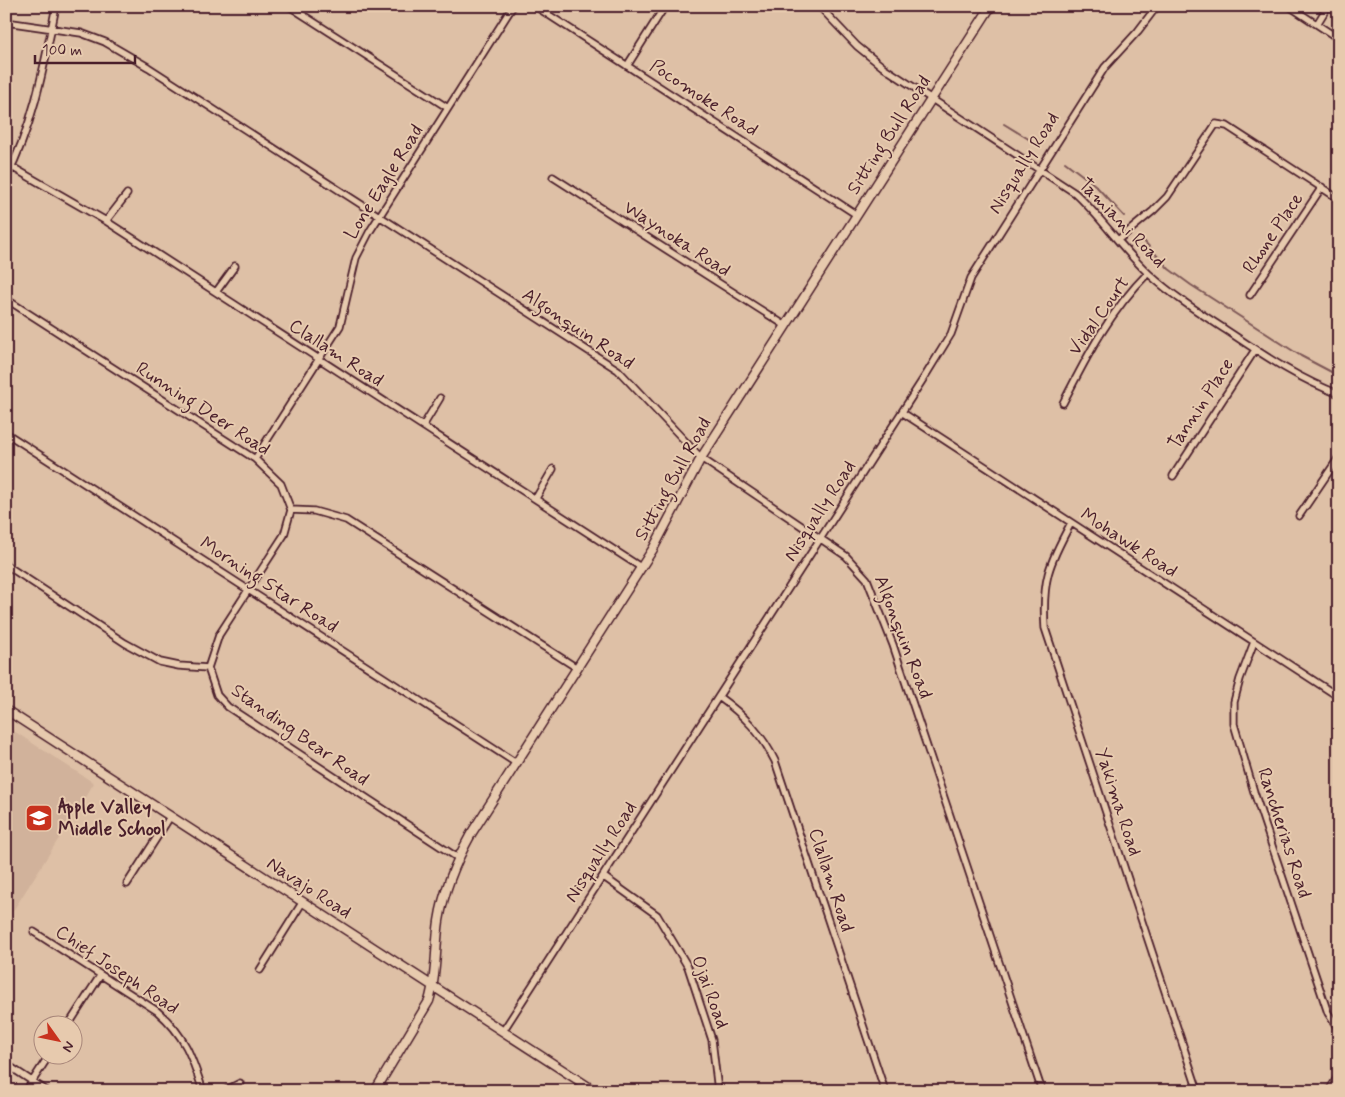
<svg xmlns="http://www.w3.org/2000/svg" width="1345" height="1097" viewBox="0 0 1345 1097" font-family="Mynerve,sans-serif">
	<rect width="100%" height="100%" fill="#dec0a6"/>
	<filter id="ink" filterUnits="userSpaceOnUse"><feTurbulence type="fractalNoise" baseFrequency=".02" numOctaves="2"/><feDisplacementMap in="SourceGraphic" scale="10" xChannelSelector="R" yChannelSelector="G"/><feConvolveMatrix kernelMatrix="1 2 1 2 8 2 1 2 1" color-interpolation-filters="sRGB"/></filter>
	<g filter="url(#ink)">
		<path fill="#d1b29b" d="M6,726L94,783L6,922Z"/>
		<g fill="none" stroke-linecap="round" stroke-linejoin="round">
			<path stroke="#7e5857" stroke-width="2" d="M1004,124L1040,146
				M1065,162L1095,185L1124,216
				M1143,240L1169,269L1191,285L1301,356L1339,376"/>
			<g stroke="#4a1f2b" stroke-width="9">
				<path id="street" d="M289,6L448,108
					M535,6L857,215
					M819,6L857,46L883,67L1075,193C1102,218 1122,249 1149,274C1173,296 1200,313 1226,330C1262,354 1298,379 1339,394
					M1289,6L1339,39
					M6,22L81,33L105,42L148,67L618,370L701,458L846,556L867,579L893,645L1042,1091
					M1317,24L1328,6
					M627,66L665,6
					M12,167L106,221L642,568
					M553,177L786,326
					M6,178C34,124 44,66 56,6
					M106,221L127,194
					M1118,240L1153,211L1167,197L1216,124L1227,126L1339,199
					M216,292L235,266
					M1250,295L1322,187
					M6,299L255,459L281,484L291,510
					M1063,403C1087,356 1110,311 1148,273
					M903,413L1339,697
					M423,426L440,398
					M6,433L516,763
					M255,459L340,326L356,258L370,231L513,6
					M1173,476L1255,350
					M536,498L553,469
					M291,510L314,511L346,520L577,668
					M1299,516L1339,457
					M1071,523C1048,565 1042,581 1045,628L1198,1091
					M6,565L125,643L160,662L179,666L208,668
					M1254,642L1240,679L1234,702V724L1254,792L1328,1013L1339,1030
					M208,668L217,695L228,707L458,858
					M208,668L219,635L284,535L291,510
					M719,697C744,715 762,734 775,761L885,1091
					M604,877L657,915L688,967L712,1040L718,1091
					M127,884L170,817
					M34,932L157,1011C185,1035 192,1057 203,1091
					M260,970L302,903
					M69,1024L100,976
					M503,1031L927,373L951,334L971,278L1105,67L1138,31L1157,6
					M6,1064L47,1091
					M26,1091L50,1054
					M224,1091L240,1083"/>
			</g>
			<g stroke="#4a1f2b" stroke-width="11">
				<path id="secondary" d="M6,710L595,1091
					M375,1091L429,1001C437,975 435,948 439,921C444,889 456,861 471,834L653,549L701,458L991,6
					M1330,1091L1339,1077"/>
			</g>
			<use href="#street" stroke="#e7caae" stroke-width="5.5"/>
			<use href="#secondary" stroke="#e7caae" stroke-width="8"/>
		</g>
	</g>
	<defs>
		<g id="school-square" transform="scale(1.4375)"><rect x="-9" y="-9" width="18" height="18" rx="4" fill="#c8321e" stroke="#e7caae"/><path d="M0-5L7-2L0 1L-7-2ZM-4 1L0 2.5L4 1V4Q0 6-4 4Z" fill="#fff"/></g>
	</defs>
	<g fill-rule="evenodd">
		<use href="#school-square" x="39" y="818"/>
	</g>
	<g text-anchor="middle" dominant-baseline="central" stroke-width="4" stroke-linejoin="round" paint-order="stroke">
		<g font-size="19" fill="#4a1f2b" stroke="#e7caae">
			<text transform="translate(704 98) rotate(33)">Pocomoke Road</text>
			<text transform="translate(889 135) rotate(-57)">Sitting Bull Road</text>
			<text transform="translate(1024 163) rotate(-58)">Nisqually Road</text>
			<text transform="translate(384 182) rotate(-58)">Lone Eagle Road</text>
			<text transform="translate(1122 223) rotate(46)">Tamiani Road</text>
			<text transform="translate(1273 233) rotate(-56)">Rhone Place</text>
			<text transform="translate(677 239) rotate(33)">Waynoka Road</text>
			<text transform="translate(1099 316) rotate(-55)">Vidal Court</text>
			<text transform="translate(578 329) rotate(34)">Algonquin Road</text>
			<text transform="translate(336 353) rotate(33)">Clallam Road</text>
			<text transform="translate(1201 404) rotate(-57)">Tannin Place</text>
			<text transform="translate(203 409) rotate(33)">Running Deer Road</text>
			<text transform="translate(673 479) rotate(-61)">Sitting Bull Road</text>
			<text transform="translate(820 511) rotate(-57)">Nisqually Road</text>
			<text transform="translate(1129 543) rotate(33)">Mohawk Road</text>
			<text transform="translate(269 585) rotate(33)">Morning Star Road</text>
			<text transform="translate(903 637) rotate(69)">Algonquin Road</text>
			<text transform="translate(300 735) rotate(35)">Standing Bear Road</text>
			<text transform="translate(1118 802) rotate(72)">Yakima Road</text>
			<text transform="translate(1284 833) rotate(72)">Rancherias Road</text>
			<text transform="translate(601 852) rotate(-57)">Nisqually Road</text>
			<text transform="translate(831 880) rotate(72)">Clallam Road</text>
			<text transform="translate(309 888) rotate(33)">Navajo Road</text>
			<text transform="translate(117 970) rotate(34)">Chief Joseph Road</text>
			<text transform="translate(710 992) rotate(70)">Ojai Road</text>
		</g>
		<g font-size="19" font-weight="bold" fill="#4a1f2b" stroke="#e7caae" text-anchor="start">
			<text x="58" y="807">Apple Valley<tspan x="58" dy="22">Middle School</tspan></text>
		</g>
	</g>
	<rect width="1345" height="1097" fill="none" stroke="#e7caae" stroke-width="25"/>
	<rect x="12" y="12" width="1320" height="1072" fill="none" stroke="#4a1f2b" stroke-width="2" filter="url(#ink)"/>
	<g transform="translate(58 1040) rotate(123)"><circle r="24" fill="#e7caae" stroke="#a8867a"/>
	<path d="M0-4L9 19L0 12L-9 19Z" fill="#c8321e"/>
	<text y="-8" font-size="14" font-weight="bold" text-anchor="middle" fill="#4a1f2b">N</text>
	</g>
	<path d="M35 55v8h100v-8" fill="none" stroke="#4a1f2b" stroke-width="2.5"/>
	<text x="42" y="55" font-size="15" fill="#4a1f2b" stroke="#e7caae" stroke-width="4" paint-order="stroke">100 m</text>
</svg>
